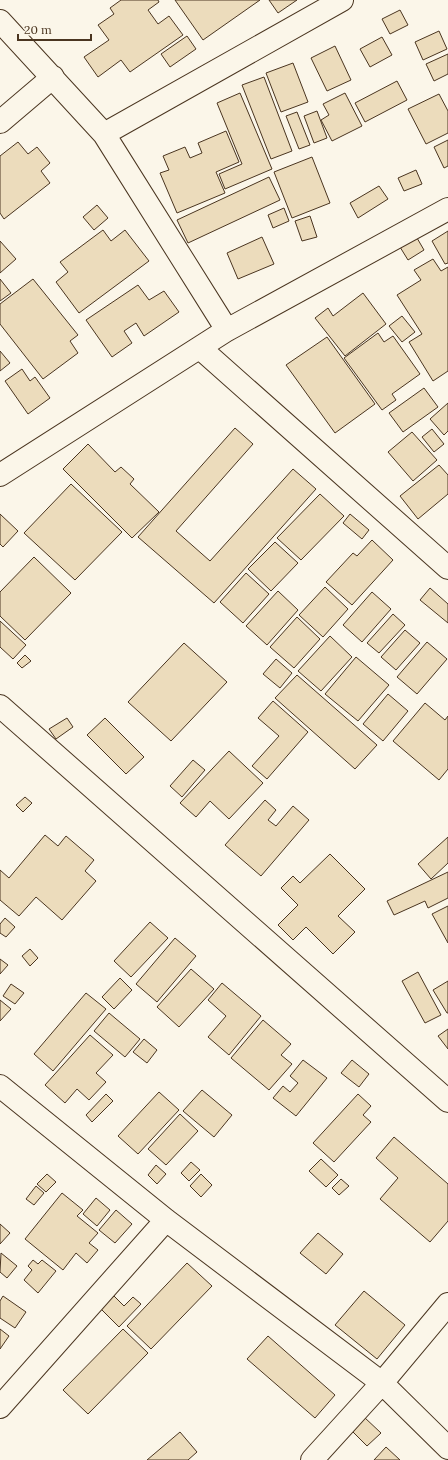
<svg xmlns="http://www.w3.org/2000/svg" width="448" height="1460" viewBox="0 0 448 1460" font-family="Lora,serif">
	<rect width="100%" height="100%" fill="#fbf6e9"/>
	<path fill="#ecdcbc" stroke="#4a3520" d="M121,0H158L159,2L148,10L158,24L169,16L183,35L130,72L121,60L98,77L84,57L109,40L98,25L114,14L110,8Z
		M175,0H260L203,40Z
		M269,0H297L278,13Z
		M400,10L408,25L390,34L382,19Z
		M439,31L447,49L423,60L415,42Z
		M187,36L196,49L170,67L161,54Z
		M382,37L392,55L370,67L360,49Z
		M335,46L351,80L327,91L311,58Z
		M448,54V74L434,81L426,64Z
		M293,63L308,102L281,112L266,73Z
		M264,77L292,151L271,159L242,85Z
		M397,81L407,100L365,122L355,103Z
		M240,93L272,169L225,189L219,174L242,164L217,103Z
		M345,93L362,126L332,141L321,120L329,115L323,104Z
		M439,94L448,111V133L426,144L408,109Z
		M317,111L327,138L314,143L304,116Z
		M297,112L310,145L299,149L286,116Z
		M226,131L239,162L216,172L225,193L177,213L160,173L169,170L163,156L185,147L190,158L202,153L198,143Z
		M448,140V166L444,168L434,147Z
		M18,142L28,154L37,147L50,163L41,171L50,183L4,219L0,213V156Z
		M312,157L330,203L292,218L274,172Z
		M416,170L422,184L404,191L398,178Z
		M269,177L280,200L188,243L177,220Z
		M379,186L388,199L358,218L350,203Z
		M97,205L108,218L94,230L83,217Z
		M284,208L289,221L273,228L268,215Z
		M310,216L317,237L302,241L295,221Z
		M103,230L111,241L125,230L149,261L79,313L56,282L68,272L60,262Z
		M448,231V263L445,264L432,241Z
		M262,237L274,264L238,279L227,253Z
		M417,238L424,250L408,260L400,247Z
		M0,241L16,259L0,273Z
		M433,259L441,271L448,267V371L433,381L409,342L422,334L397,295L421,280L414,270Z
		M0,279L11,293L0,301Z
		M33,279L78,335L70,341L78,353L43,379L0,324V304Z
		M138,285L149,300L164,291L179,312L144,336L136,323L124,331L132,343L112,357L86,320Z
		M363,293L386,324L345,356L315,318L328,308L333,316Z
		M402,316L415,332L402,342L389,326Z
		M378,333L384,342L393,336L420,374L392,394L396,400L382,410L344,358Z
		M327,337L375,404L335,433L286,365Z
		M0,351L10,363L0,371Z
		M22,369L30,381L35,377L50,398L28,414L5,381Z
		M424,388L438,407L403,432L389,413Z
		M448,403V431L444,435L430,419Z
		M235,428L253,444L176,531L210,561L293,469L316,489L214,603L138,537Z
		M432,429L444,444L434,452L422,437Z
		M412,432L437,460L413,481L388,452Z
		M88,444L115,472L121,467L134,479L130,484L159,512L132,538L63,469Z
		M439,465L448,475V494L418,519L400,496Z
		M71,484L122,532L75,580L24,533Z
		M320,494L344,516L301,560L277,538Z
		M0,514L18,531L3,547L0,544Z
		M350,514L369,530L362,539L343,523Z
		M372,540L393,560L352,605L326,582L353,553L357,556Z
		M275,542L298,563L271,591L248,569Z
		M34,557L71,593L25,640L0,616V592Z
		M246,573L269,594L243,623L220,602Z
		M325,587L348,609L323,637L299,615Z
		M430,588L448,604V623L420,600Z
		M278,591L298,610L267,645L246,626Z
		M372,592L391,609L362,642L343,625Z
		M393,614L405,625L379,653L367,643Z
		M297,617L320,639L294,668L270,647Z
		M0,621L26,645L13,659L0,647Z
		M405,630L420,643L396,670L381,657Z
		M330,636L352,657L321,691L298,671Z
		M427,642L447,659L417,694L397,677Z
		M184,643L227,682L171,741L128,702Z
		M25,655L31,661L22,668L17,663Z
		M356,657L389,685L358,721L325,694Z
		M276,659L292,673L280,688L263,674Z
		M297,675L377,745L355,769L275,698Z
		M388,694L408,711L383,741L363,724Z
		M273,701L308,732L267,779L252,766L279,736L258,718Z
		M425,703L445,720L448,716V769L439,780L393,741Z
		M67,718L73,727L56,739L49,729Z
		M105,718L144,757L126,774L87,735Z
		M229,751L263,783L229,819L210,801L196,817L180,803Z
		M193,760L205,770L182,797L170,786Z
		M25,797L32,803L23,812L16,805Z
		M265,800L276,810L268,820L276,826L293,806L309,820L261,876L225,845Z
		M45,835L58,846L66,836L94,860L85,871L96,881L62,920L36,897L19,916L0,900V870L9,878Z
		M448,837V863L431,879L418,864Z
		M330,854L365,889L338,916L355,932L333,954L306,927L293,940L278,925L298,905L281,888L293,876L300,883Z
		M448,872V898L428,908L425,901L394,915L387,901Z
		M448,906V943L432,914Z
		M5,918L15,927L6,937L0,933V924Z
		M150,922L168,938L131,977L114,961Z
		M175,938L196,956L157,1002L136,984Z
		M30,949L38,958L30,966L22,956Z
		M0,959L8,965L0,974Z
		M191,969L214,989L179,1027L157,1007Z
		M418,972L441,1015L425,1023L402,981Z
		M120,978L132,990L114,1009L102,997Z
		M448,981V1013H447L433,990Z
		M222,983L261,1016L229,1055L208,1037L226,1016L208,1000Z
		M11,984L24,993L15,1004L3,996Z
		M86,993L106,1009L53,1071L34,1054Z
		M0,1000L11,1009L0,1021Z
		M109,1013L140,1039L125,1057L94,1031Z
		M263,1020L291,1044L281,1055L292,1064L269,1090L231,1058Z
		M448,1029V1049L438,1036Z
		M90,1035L113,1055L96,1073L106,1082L89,1100L77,1089L65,1103L45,1085Z
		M144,1039L157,1050L147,1063L133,1052Z
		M303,1060L327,1078L296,1116L273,1098L283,1086L290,1092L298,1083L290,1076Z
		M352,1060L369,1074L359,1087L341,1073Z
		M202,1090L232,1115L214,1137L183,1111Z
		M159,1092L179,1110L138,1154L118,1136Z
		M106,1094L113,1101L92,1122L86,1115Z
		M358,1094L371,1106L363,1115L371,1122L334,1162L313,1143Z
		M180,1114L198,1131L166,1165L148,1149Z
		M394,1137L448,1184V1221L430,1242L380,1199L398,1178L376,1158Z
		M321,1159L338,1175L326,1187L309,1171Z
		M191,1162L200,1170L189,1181L181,1173Z
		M156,1165L166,1174L157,1184L148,1175Z
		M47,1174L56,1182L46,1192L37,1184Z
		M201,1174L212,1185L201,1197L190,1186Z
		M341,1179L349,1186L339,1195L332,1188Z
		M36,1186L44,1193L34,1205L26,1199Z
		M62,1193L83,1210L77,1216L98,1233L89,1243L98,1250L87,1263L76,1253L63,1270L25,1239Z
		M96,1198L110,1210L97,1226L83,1214Z
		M116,1210L132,1224L115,1243L99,1230Z
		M0,1224L10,1233L0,1244Z
		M318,1233L343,1254L326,1274L300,1253Z
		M1,1253L17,1266L7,1278L0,1272Z
		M33,1260L38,1264L42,1260L56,1271L38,1293L24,1280L32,1270L28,1266Z
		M187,1263L212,1286L151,1349L127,1326Z
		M364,1291L405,1325L377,1359L335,1325Z
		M3,1296L26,1312L15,1328L0,1318V1301Z
		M114,1296L124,1306L133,1297L141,1304L119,1327L101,1309Z
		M0,1329L9,1336L0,1349Z
		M123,1329L148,1353L88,1414L63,1390Z
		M268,1336L335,1395L315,1418L247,1359Z
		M364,1417L381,1433L367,1446L351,1430Z
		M180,1432L197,1452L188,1460H147Z
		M386,1447L400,1460H374Z"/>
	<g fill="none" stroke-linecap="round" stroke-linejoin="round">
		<g stroke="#4a3520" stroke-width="24">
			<path id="street" d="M0,21L104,134L227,330
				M0,122L53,77
				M104,134L342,0
				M200,348L448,568
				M0,475L227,330L448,209
				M0,706L448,1101
				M0,1086L166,1220L382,1383L448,1448
				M0,1407L166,1220
				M312,1460L382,1383L448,1304"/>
		</g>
		<use href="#street" stroke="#fbf6e9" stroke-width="22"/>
	</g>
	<path d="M18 34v6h73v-6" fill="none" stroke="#4a3520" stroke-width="2"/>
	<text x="24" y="34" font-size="12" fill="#4a3520" stroke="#fbf6e9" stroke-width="3" paint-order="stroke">20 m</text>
</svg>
